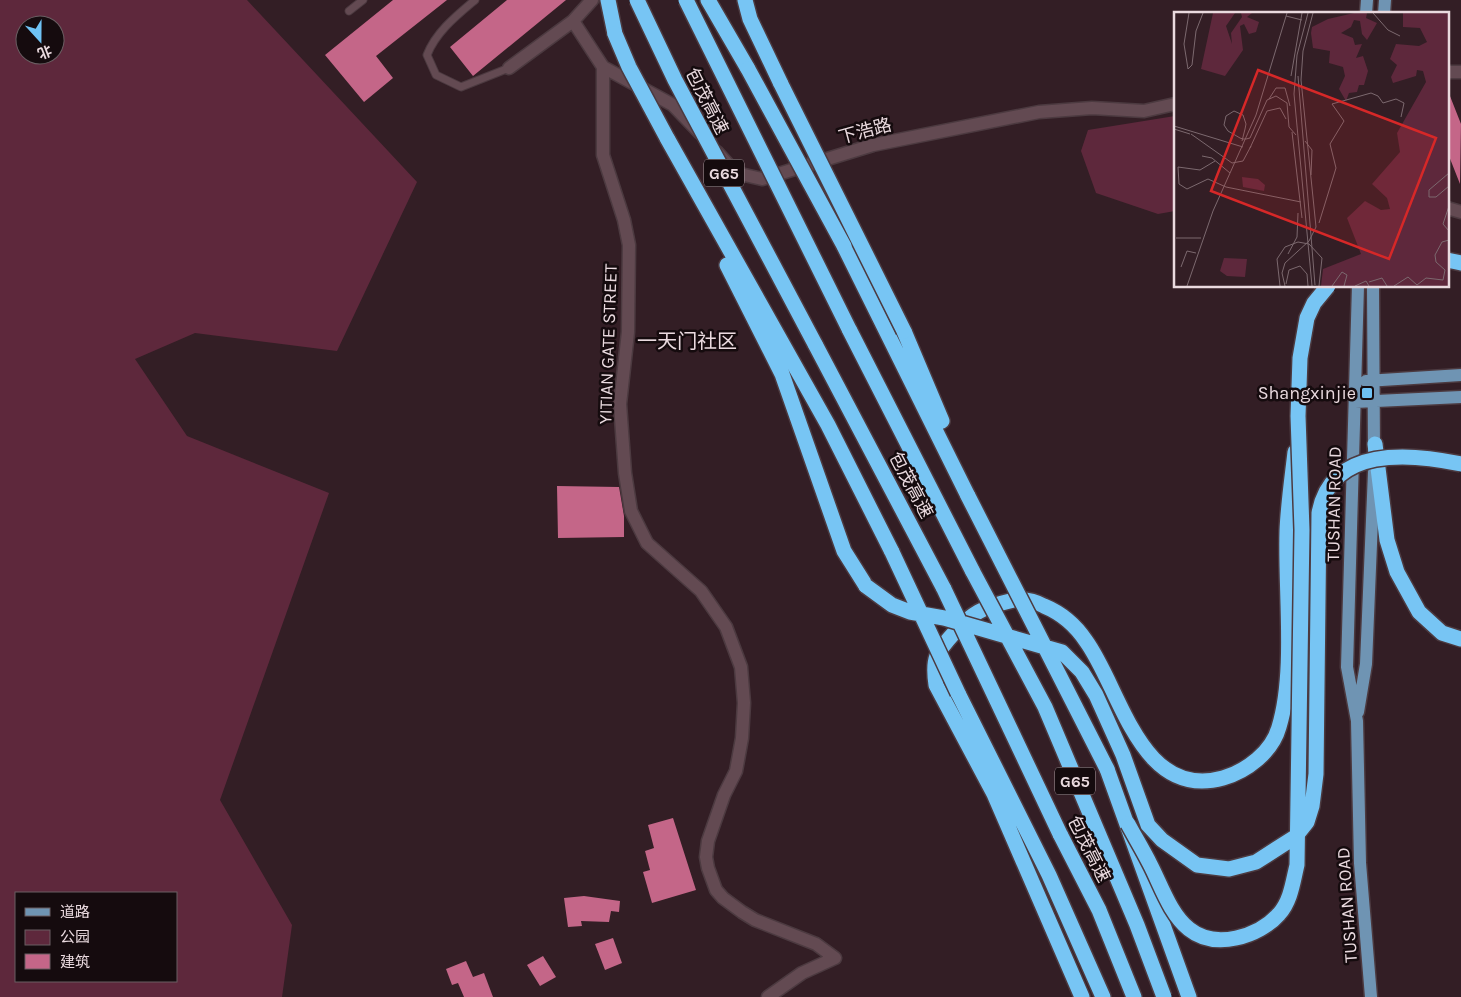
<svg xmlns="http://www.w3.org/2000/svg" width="1461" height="997" viewBox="0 0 1461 997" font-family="Karla,'Noto Sans SC',sans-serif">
	<rect width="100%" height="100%" fill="#331e25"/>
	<path fill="#5e283c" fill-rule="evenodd" d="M0,0H247L417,182L337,351L195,333L135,359L187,436L329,493L220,800L292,925L282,997H0ZM25,25H55V55H25ZM16,893H176V981H16Z
		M1175,116V211L1158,214L1096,193L1081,151L1088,130Z"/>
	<path fill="#c46688" d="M393,0H447L376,56L393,78L364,102L325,55Z
		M507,0H566L473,76L450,47Z
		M1448,91L1461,124L1460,184L1447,151Z
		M557,486L619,487L624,516V537L558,538Z
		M673,818L696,890L652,903L643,872L650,870L645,851L654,848L648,825Z
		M584,896L620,901L619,912L611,911L609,922L581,921L582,926L568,927L564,898Z
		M613,938L622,963L605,970L595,944Z
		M543,956L556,977L540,986L527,965Z
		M466,961L473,977L484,973L493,997H464L458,983L452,985L446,969Z"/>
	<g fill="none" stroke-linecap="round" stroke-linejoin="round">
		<g stroke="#4c3a40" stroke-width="9">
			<path id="service" d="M475,0C456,16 436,32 427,55L436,75L461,87L509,68
				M349,11L363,0"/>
		</g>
		<g stroke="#4c3a40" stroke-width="15">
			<path id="minor" d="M573,21L603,67L673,105L700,133
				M603,67V155L624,220L629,245L628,332L620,404L625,473L631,511L647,543L701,591L726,627L741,667L744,703L742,738L736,771L724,795L708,841L706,857L708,868L716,890L723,898L742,912L755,920L816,944L835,958L802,973L768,997
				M509,68L573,21L592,0
				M1447,72H1461
				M717,152L736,173L762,179L873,145L1039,112L1092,108L1144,111L1175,104
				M1447,208L1461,212"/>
		</g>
		<g stroke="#4c3a40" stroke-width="15">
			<path id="primary" d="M1366,14L1367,0
				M1384,14L1385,0
				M1358,286L1347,667L1357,721L1360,863L1371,997
				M1373,286L1374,452
				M1366,381L1461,375
				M1355,402L1461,397
				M1358,712L1366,664L1374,472"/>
		</g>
		<g stroke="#4c3a40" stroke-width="18">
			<path id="motorway" d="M608,0L615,34
				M708,0L748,69
				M745,0L750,19L781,84
				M667,138L828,425L892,552
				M844,246L968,496
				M1447,260L1461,263
				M727,265L782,374L844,551L866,586
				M849,329L973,572
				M904,331L942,421
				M815,344L944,589
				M1375,444L1387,540L1397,572L1419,612L1442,633L1461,639
				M958,693L1049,875L1103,997
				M1107,769L1189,997
				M1060,834L1099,910L1134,997
				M1082,997L994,794L936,685C932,658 936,653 954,633C971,613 984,607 1010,601C1023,598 1033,600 1044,606C1061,613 1076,626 1086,641C1121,689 1140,801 1223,778C1247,771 1272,752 1279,727C1296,671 1285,591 1287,531C1288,505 1292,478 1295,452"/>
		</g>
		<use href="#service" stroke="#634a52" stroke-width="7"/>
		<use href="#minor" stroke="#634a52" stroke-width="12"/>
		<use href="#primary" stroke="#6f94b3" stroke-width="12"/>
		<use href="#motorway" stroke="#77c5f4" stroke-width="15"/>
		<g stroke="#4c3a40" stroke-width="18" stroke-linecap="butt">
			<path id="motorway-bridge" d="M637,0L675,80L815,344
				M686,0L849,329
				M615,34L629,67L667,138
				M748,69L844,246
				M781,84L904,331
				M968,496L1107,769
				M892,552L958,693
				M973,572L1045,707L1137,925L1164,997
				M866,586L892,605L910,612L944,618L1062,652L1082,672L1096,695L1123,755L1148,825L1162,840L1197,865L1229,869L1256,862L1295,837L1307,822L1312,806L1316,774L1319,513C1331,446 1410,453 1461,464
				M944,589L1060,834
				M1128,824C1135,837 1143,850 1150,864C1161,885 1170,914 1189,929C1215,950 1259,937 1279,914C1291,901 1293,881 1297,865L1302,530L1298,416L1300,358L1307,318L1314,303L1328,286"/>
		</g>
		<use href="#motorway-bridge" stroke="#77c5f4" stroke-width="15"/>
	</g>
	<rect fill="#6fc2f4" stroke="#150b0e" stroke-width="2" x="1361" y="387" width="12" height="12" rx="2.5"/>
	<g text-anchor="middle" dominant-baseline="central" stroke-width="5" stroke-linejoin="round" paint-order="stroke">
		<g fill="#150b0e" stroke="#aa9ca0" stroke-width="1">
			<rect x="704" y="159.5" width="40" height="27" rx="4"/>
			<rect x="1055" y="767.5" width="40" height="27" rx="4"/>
		</g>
		<g font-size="16" font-weight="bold" fill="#eadadf">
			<text x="724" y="173">G65</text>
			<text x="1075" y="781">G65</text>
		</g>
		<g font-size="18" fill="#eadadf" stroke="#150b0e">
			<text transform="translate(707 101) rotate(63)">包茂高速</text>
			<text transform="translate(865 131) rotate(-15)">下浩路</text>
			<text transform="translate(608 344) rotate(-88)">YITIAN GATE STREET</text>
			<text transform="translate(911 485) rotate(62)">包茂高速</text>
			<text transform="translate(1334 504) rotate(-89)">TUSHAN ROAD</text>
			<text transform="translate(1089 849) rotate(63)">包茂高速</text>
			<text transform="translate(1347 905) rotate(-94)">TUSHAN ROAD</text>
		</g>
		<g font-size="18" fill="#eadadf" stroke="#150b0e" text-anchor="end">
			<text x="1356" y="393">Shangxinjie</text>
		</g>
		<g font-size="20" fill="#eadadf" stroke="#150b0e">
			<text x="687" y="341">一天门社区</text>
		</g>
	</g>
	<g transform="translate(1174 12)">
		<rect width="275" height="275" fill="#331e25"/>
		<path d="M39,1H61L52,14L58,32L57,21L68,5L67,1H78L73,5L85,10L82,20L75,22L70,12L66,14L69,38L51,64L27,57ZM180,1H193L192,6L203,11L193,28L188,22L186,9L180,8L177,15L167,21L179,26L181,33L188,32L182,46L189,44L194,59L190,73H185L183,80L175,81L172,89L165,77L171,64L169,55L155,51L156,39L139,36L137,21L138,15L154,7ZM229,1H275V274H147L149,257L187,242L173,206L191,189L207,198L216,197L213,186L198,172L226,140L223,121L252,70L249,59L243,58L242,64L219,71L217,65L223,53L216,47L222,32L245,34L253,30L246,16L229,15ZM68,165L84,167L91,173L90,179L69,175ZM50,246L73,247L71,265L53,264L46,259Z" fill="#5e283c"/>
		<path fill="none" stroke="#7c696f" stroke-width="1" d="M15,1L10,32L14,57L18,53L22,19L29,1M134,1L123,43L120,82L138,274M199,1L214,18L226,24M112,4L128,8M117,64L128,1M124,64L141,273M95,87L102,76H111L116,94M158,92L197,81L204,84L209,91L222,87L230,91L227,105M0,114L69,135M0,117L16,122M118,120L128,206M17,122L58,151L69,149L77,134M68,129L71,117L72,112L69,103L60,99L52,104L50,113L54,119L66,126L69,127H72L76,126L93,88L102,84L113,91L115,115L122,123M131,129L138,138L137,163M76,136L93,99L106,96L112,107M28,144L38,146L56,161M41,149L26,158L4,155L5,172L13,177L34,167L52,175L127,190M275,161L255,178V185H262L275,174M275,194L269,212L275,219M145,211L162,156L156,132L170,109L158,92M2,226H27M114,242L123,225L124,201M7,255L13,239L22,241M195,270L208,266L213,274M112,272L115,258L126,254L133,262L134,274M13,274L39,199L82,103L113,1M106,274L103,247L111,235L124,230L135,232L148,246L145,274M111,274L108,261L111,251L135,229L142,215L127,68L129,39L139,1M158,274L168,260L173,263L170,274M181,274L192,269L195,274M220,274L234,265L243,273L252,266L269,268L271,258L262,250L261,243L268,230L275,228"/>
		<path fill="#d62828" fill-opacity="0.15" stroke="#d62828" stroke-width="2.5" d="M84,58L262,126L215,247L37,179Z"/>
		<rect width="275" height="275" fill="none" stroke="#eadadf" stroke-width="2.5"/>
	</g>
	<rect x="15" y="892" width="162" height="90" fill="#150b0e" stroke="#6a5e62"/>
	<rect x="25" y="908" width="25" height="8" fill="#6f94b3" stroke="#6a5e62"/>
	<text x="60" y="917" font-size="15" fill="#eadadf">道路</text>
	<rect x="25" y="930" width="25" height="15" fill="#5e283c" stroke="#6a5e62"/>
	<text x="60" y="942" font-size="15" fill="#eadadf">公园</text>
	<rect x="25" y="954" width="25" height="15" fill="#c46688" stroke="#6a5e62"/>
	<text x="60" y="967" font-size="15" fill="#eadadf">建筑</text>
	<g transform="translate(40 40) rotate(159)"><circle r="24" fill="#150b0e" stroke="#6a5e62"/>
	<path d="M0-4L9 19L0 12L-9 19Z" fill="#6fc2f4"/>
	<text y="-8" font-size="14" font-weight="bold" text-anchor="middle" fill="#eadadf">北</text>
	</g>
</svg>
